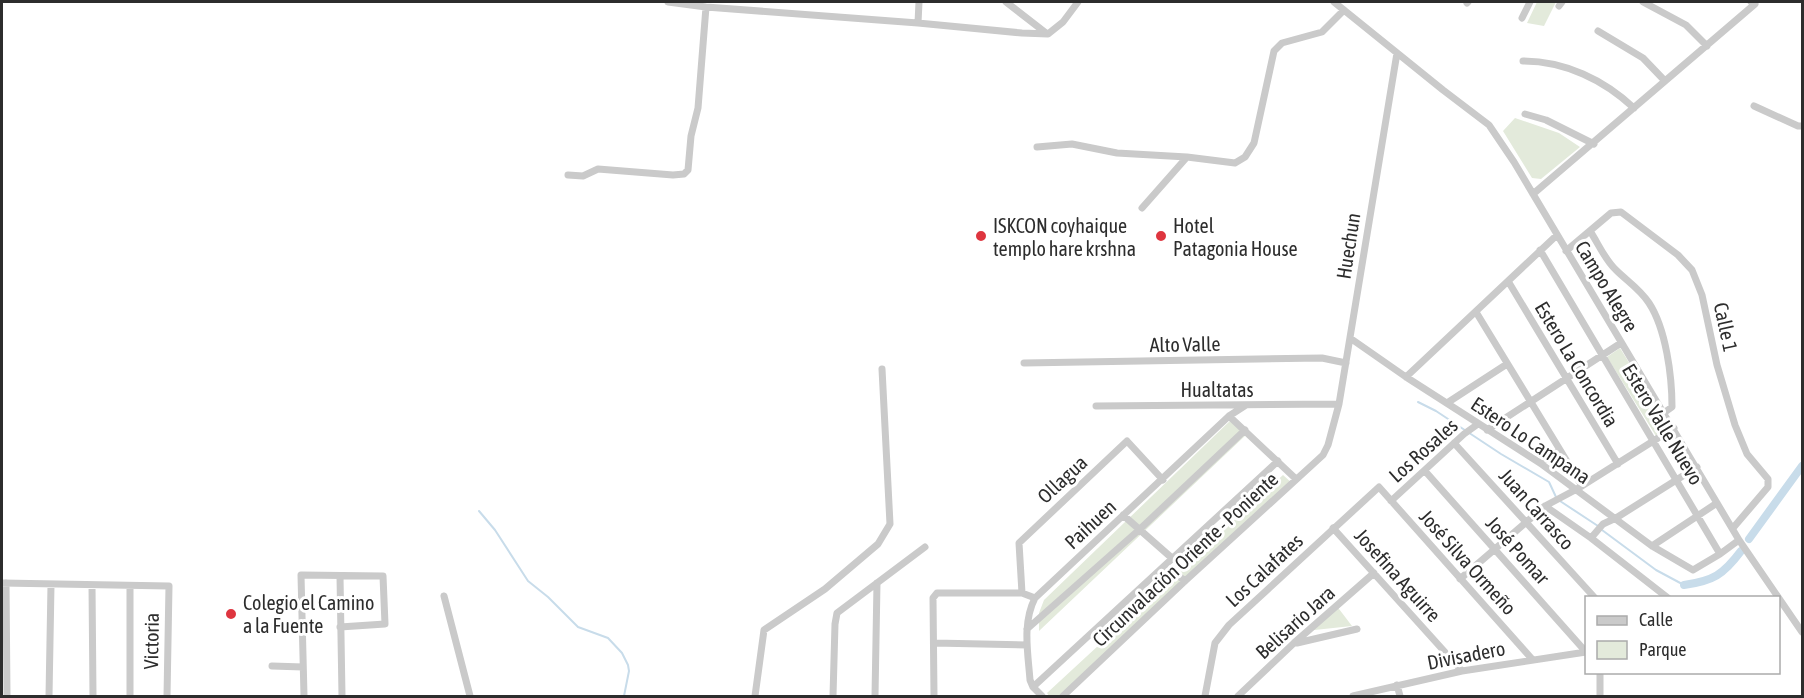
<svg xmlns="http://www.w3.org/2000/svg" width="1804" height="698" viewBox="0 0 1804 698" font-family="'Asap Condensed',sans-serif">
	<rect width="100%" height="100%" fill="#fff"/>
	<path fill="#e3eadb" d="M1537,2H1556L1544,26L1527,23Z
		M1515,118L1559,133L1580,147L1541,179L1532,178L1503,131Z
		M1620,348L1669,428L1656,436L1607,357Z
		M1232,419L1247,434L1039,631V613L1044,600Z
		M1283,475L1293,484L1063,696H1049L1047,693Z
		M1336,605L1352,626L1305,631Z"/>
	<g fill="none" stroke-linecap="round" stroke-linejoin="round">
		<path stroke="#c8dcea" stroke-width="2" d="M1418,402L1436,411L1501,454L1549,482L1556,497
			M1560,501L1598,526
			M479,511L495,530L528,581L548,597L578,627L608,638L622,653L628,665L629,671L624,696
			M1602,530L1656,570L1684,585"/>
		<path stroke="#c8dcea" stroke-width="8" d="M1749,539L1802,466
			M1684,585C1713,581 1723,575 1741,551"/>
		<path stroke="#cacaca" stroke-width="7" d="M668,2L706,7L918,23L1022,33L1048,34L1063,22L1078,2
			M1006,2L1046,33
			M1334,2L1443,90L1489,125L1514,162L1739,540L1802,632
			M1643,2L1686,25L1707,46
			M1467,3L1468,2
			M1559,6L1562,2
			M1522,18L1530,2
			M918,23L919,2
			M1598,31L1643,58L1665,81
			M1523,61C1565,61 1604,80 1634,108
			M1754,106L1798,126H1802
			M1525,114L1546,120L1594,144
			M1037,147L1072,144L1117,153L1187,157
			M568,175L583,176L598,169L673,175L684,174L688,170L691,136L698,108L706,7
			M1533,194L1755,4L1751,2
			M1142,208L1187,157L1235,163L1245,157L1254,143L1274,51L1282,43L1322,32L1344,10
			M1590,231C1598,243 1605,260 1616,270C1627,281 1640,289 1649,303C1666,329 1672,376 1672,407L1665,412
			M1540,250L1720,554
			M1566,251L1611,213L1621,212L1678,255L1692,270L1702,295L1717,365L1735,425L1747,454L1768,479V487L1733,528
			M1508,281L1618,464
			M1476,312L1582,486
			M1350,338L1406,377L1540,463L1652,546L1693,570L1720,554L1739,540
			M1024,363L1322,358L1346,363
			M1406,377L1557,235
			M1447,403L1507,364
			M1096,406L1339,404
			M1229,416L1296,479
			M1487,430L1621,343
			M1454,443L1595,598
			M1540,463L1560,450
			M1425,471L1586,652
			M1391,501L1464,434L1478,424
			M1545,506L1591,538
			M1123,515L1173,559
			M1333,528L1462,671
			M1652,546L1717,503
			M1166,566L1185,581
			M340,576L342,696
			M1460,579L1545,506L1577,489L1674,428
			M2,583L169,586L167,696
			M6,583L7,696
			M92,585L93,696
			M1022,593L1019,543L1127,441L1163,480
			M444,596L470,696
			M1668,598L1591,538L1603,524L1616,518L1697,467
			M274,626L302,627
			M1027,629L1140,529L1245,430
			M934,643L1027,645
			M1297,643L1357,629
			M272,666L303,667
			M1600,672V696
			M1397,685L1400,696
			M1033,687L1278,461
			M49,696L51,585
			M130,696V586
			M304,696L301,575L383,576L385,624L340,627
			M755,696L764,630L825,589L878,544L890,524L882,369
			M833,696L835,624L837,613L925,547
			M875,696L877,583
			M934,696L933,598L937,593H1022L1035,598
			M1042,696L1033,687L1030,680C1028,653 1022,623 1035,598L1229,416L1246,405
			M1063,696L1185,581L1323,455L1328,445L1339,404L1397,53
			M1205,696L1215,643L1229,625L1379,487L1532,659
			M1238,696L1294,643L1374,573
			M1353,696L1462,671L1586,652"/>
	</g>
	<g fill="#de353f" stroke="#fff" stroke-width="2">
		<circle cx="981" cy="236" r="6"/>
		<circle cx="1161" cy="236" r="6"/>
		<circle cx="231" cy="614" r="6"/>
	</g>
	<g text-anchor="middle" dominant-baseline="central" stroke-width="6" stroke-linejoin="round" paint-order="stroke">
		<g font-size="20" fill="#2d2d2d" stroke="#fff" text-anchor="start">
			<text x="993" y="225">ISKCON coyhaique<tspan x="993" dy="23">templo hare krshna</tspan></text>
			<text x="1173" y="225">Hotel<tspan x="1173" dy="23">Patagonia House</tspan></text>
			<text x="243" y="602">Colegio el Camino<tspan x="243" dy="23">a la Fuente</tspan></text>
		</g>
		<g font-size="20" fill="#2d2d2d" stroke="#fff">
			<text transform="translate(1348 246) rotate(-81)">Huechun</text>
			<text transform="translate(1607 286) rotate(59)">Campo Alegre</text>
			<text transform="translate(1726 327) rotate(78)">Calle 1</text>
			<text transform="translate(1185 344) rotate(-1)">Alto Valle</text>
			<text transform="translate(1577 364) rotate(59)">Estero La Concordia</text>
			<text x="1217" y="389">Hualtatas</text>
			<text transform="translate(1663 424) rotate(59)">Estero Valle Nuevo</text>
			<text transform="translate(1531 440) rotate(34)">Estero Lo Campana</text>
			<text transform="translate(1423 450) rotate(-42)">Los Rosales</text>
			<text transform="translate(1062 479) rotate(-43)">Ollagua</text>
			<text transform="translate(1537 509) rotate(48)">Juan Carrasco</text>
			<text transform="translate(1090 524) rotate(-43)">Paihuen</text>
			<text transform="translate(1518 550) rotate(48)">José Pomar</text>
			<text transform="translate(1185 559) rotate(-43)">Circunvalación Oriente - Poniente</text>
			<text transform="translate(1468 562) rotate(48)">José Silva Ormeño</text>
			<text transform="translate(1264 570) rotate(-43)">Los Calafates</text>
			<text transform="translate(1398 575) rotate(48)">Josefina Aguirre</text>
			<text transform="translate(1295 622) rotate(-42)">Belisario Jara</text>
			<text transform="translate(151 641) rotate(-89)">Victoria</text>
			<text transform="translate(1466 655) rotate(-11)">Divisadero</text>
		</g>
	</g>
	<rect width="1804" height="698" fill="none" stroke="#2d2d2d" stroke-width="6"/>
	<rect x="1585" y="596" width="195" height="78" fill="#ffffff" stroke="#ababab" stroke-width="1.5"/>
	<rect x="1597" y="616" width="30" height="9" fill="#cacaca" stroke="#ababab" stroke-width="1.5"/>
	<text x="1639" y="626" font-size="18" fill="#2d2d2d">Calle</text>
	<rect x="1597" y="641" width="30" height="18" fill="#e3eadb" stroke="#ababab" stroke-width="1.5"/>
	<text x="1639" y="656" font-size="18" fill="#2d2d2d">Parque</text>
</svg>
